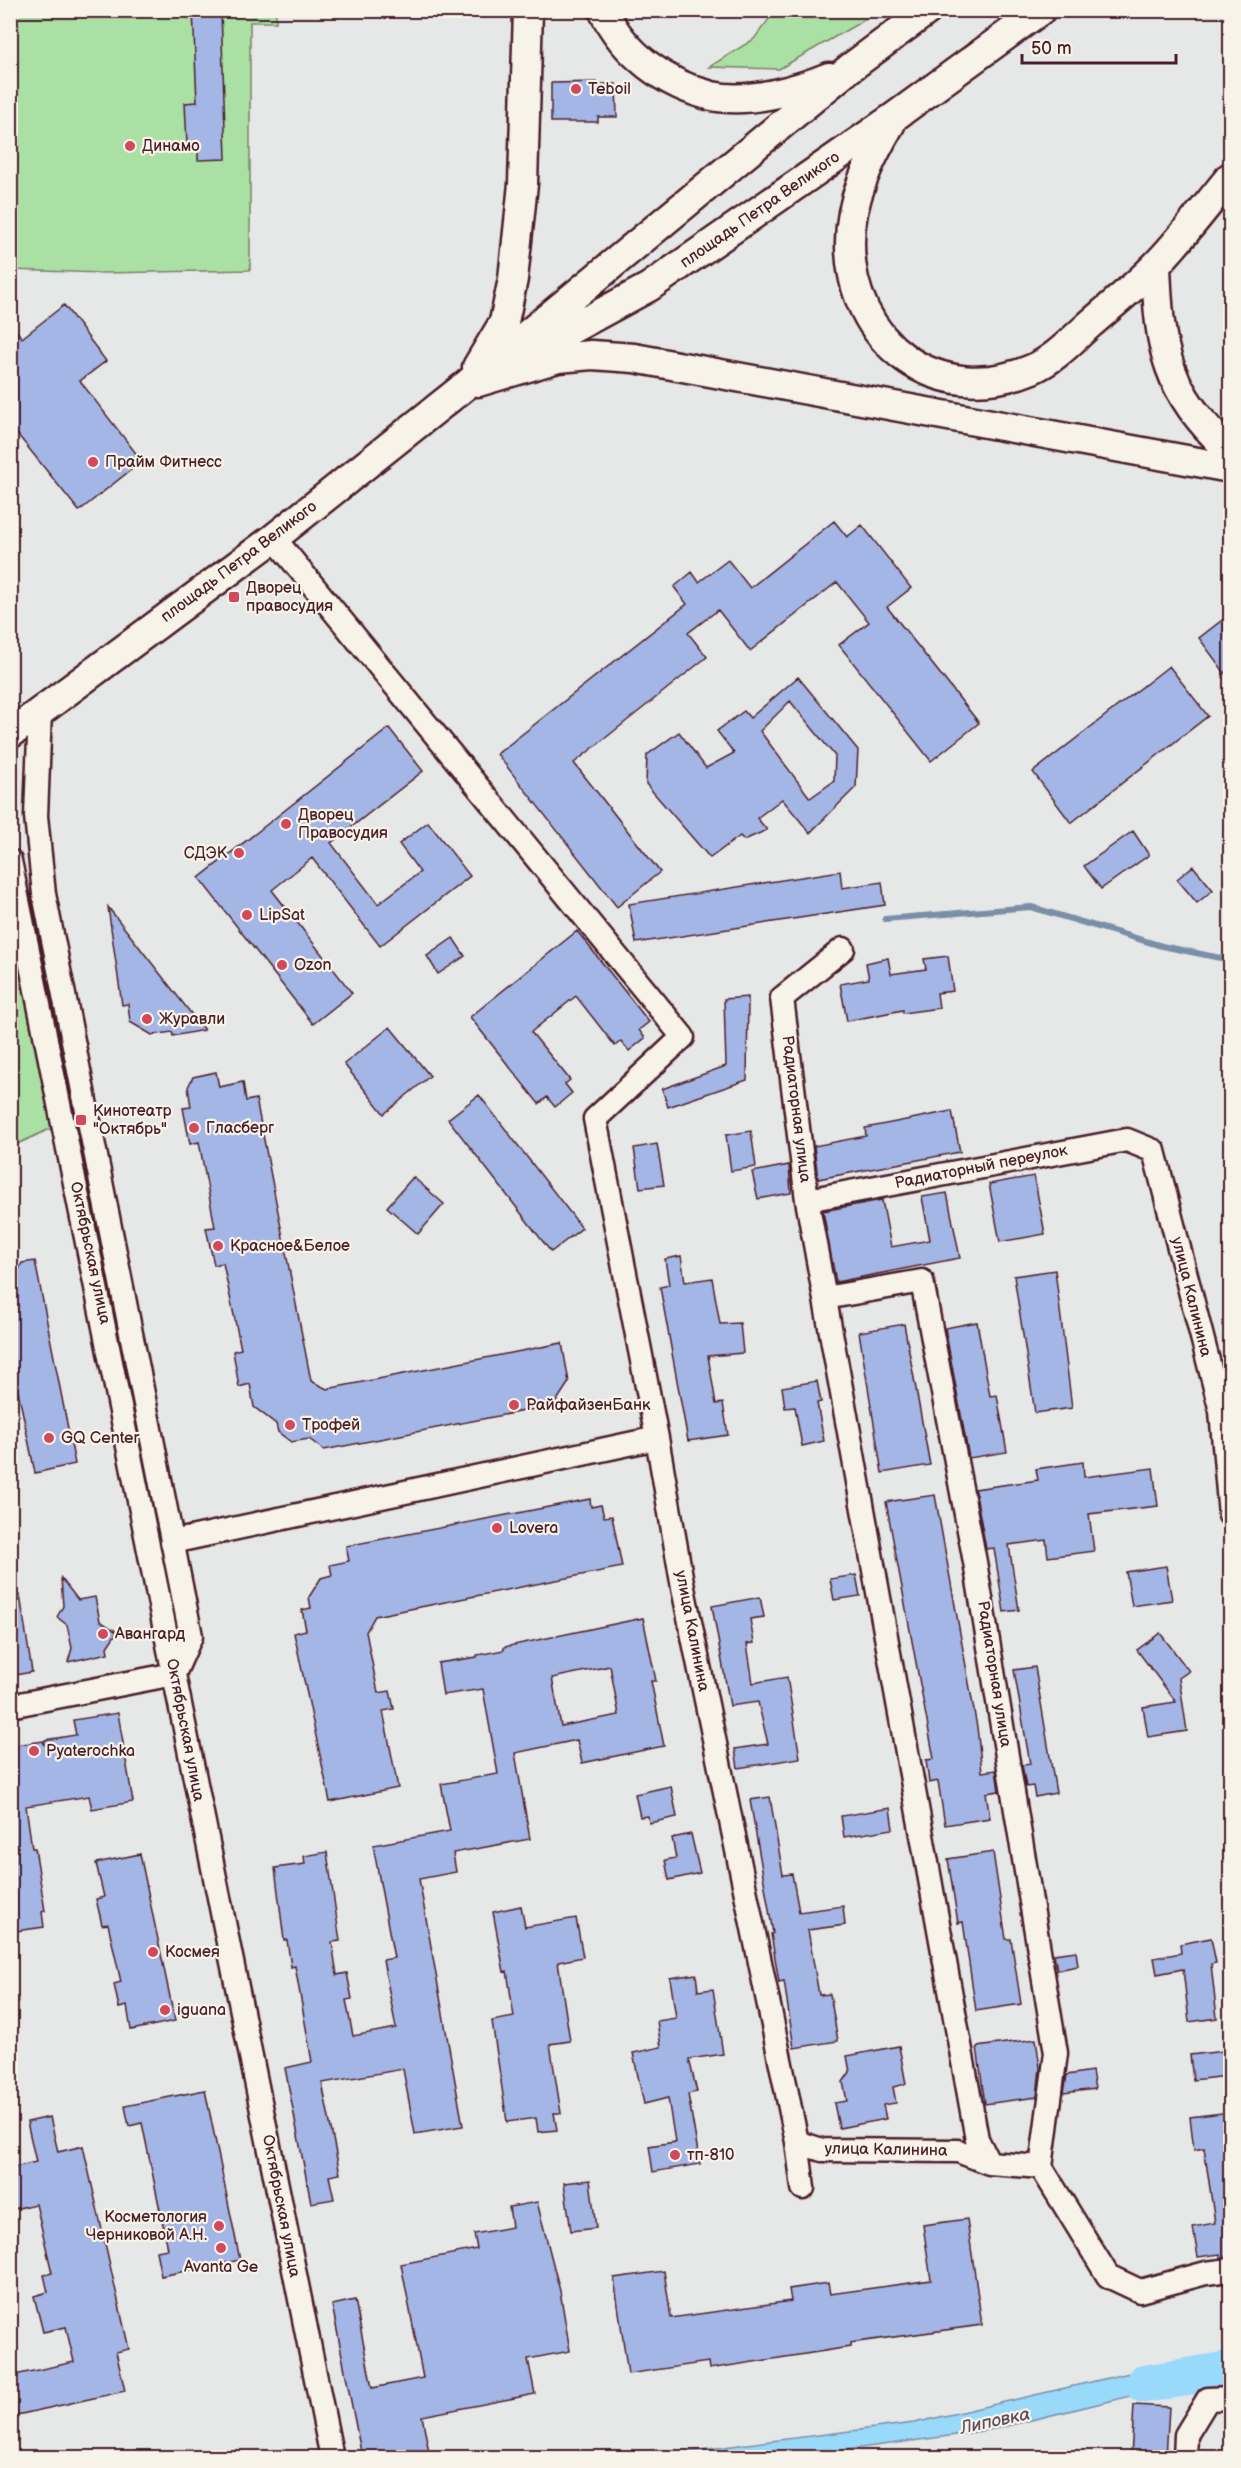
<svg xmlns="http://www.w3.org/2000/svg" width="1241" height="2468" viewBox="0 0 1241 2468" font-family="'Balsamiq Sans',sans-serif">
	<rect width="100%" height="100%" fill="#e6e7e7"/>
	<filter id="ink" filterUnits="userSpaceOnUse"><feTurbulence type="fractalNoise" baseFrequency=".0167" numOctaves="2"/><feDisplacementMap in="SourceGraphic" scale="12" xChannelSelector="R" yChannelSelector="G"/><feConvolveMatrix kernelMatrix="1 2 1 2 8 2 1 2 1" color-interpolation-filters="sRGB"/></filter>
	<g filter="url(#ink)">
		<path fill="#aae0a3" stroke="#7a8067" stroke-width="1.5" d="M11,11H276V22H250V270L104,273L11,270Z
			M775,11V10L877,11L866,19L779,69L709,67L754,39Z
			M10,918L52,1128L11,1147H10Z"/>
		<path fill="#99d9fa" stroke="#798fa7" stroke-width="1.5" d="M1190,2359L1197,2380L994,2429L949,2436L793,2457H645L914,2423Z"/>
		<g fill="none" stroke-linecap="round" stroke-linejoin="round">
			<path stroke="#798fa7" stroke-width="6" d="M885,919L1031,907L1162,946L1230,960"/>
			<path stroke="#99d9fa" stroke-width="38" d="M1144,2384L1230,2370"/>
		</g>
		<path fill="#a4b6e5" stroke="#4a1f2b" stroke-width="1.5" fill-rule="evenodd" d="M193,10H221L226,159L198,160V144H187L185,103L197,102Z
			M597,82L598,84H616L617,117H598V122H551V83Z
			M64,305L106,361L80,381L142,461L79,511L10,425V323L22,338Z
			M834,521L847,537L862,525L911,588L887,607L979,723L931,761L839,645L869,622L837,582L750,651L718,610L688,633L707,657L574,763L660,872L617,907L497,754L687,604L674,587L692,572L699,582L728,560L750,588Z
			M1230,614V680L1199,638Z
			M1169,666L1208,716L1071,823L1033,772Z
			M798,677L858,750L856,787L810,833L782,799L757,818L767,830L744,840L740,836L710,858L646,784L647,755L679,732L706,768L734,753L717,731L744,711L750,718ZM790,701L835,756L834,781L810,798L760,731Z
			M389,728L423,771L331,843L378,904L420,872L399,844L428,822L470,876L380,946L312,858L272,890L352,993L313,1024L199,878Z
			M1133,831L1149,855L1101,889L1084,866Z
			M1193,866L1213,890L1197,903L1177,879Z
			M840,871L842,888L882,882L885,905L636,943L629,904Z
			M108,907L204,1030L173,1036L172,1032L152,1035L130,1022L128,1004L122,1005Z
			M577,931L649,1022L639,1030L645,1038L629,1051L621,1041L615,1046L576,996L531,1032L570,1080L565,1084L572,1093L555,1107L547,1097L539,1104L470,1017Z
			M453,938L465,956L438,974L427,956Z
			M948,956L953,991L937,993L939,1008L903,1013V1010L847,1021L840,984L869,979L866,963L888,958L891,974L926,969L924,959Z
			M748,997L747,1080L668,1107L662,1089L726,1066L724,999Z
			M390,1027L430,1076L384,1114L344,1064Z
			M216,1072L219,1087L243,1082L246,1101L256,1099L311,1381L327,1389L562,1343L569,1382L554,1405L324,1450L309,1439L291,1442L278,1432L276,1424L254,1407L250,1384L239,1387L233,1351L241,1349L223,1263L214,1265L206,1228L215,1227L199,1142L190,1144L183,1108L191,1107L188,1087L193,1077Z
			M479,1095L582,1228L551,1252L448,1119Z
			M952,1111L960,1152L818,1179L814,1146L866,1136L865,1128Z
			M751,1131L756,1167L731,1171L726,1135Z
			M657,1144L664,1185L640,1188L634,1148Z
			M789,1165L791,1193L758,1199L752,1172Z
			M1034,1176L1045,1234L1000,1242L989,1184Z
			M413,1177L444,1204L418,1234L387,1207Z
			M947,1193L960,1258L836,1282L823,1211L882,1200L891,1247L930,1240L922,1197Z
			M681,1256L685,1282L712,1278L720,1324L740,1323L743,1353L708,1356L716,1404L723,1403L728,1435L688,1441L660,1287L669,1285L665,1259Z
			M35,1261L75,1464L35,1473L10,1352V1272L18,1271L22,1263Z
			M1055,1270L1072,1408L1035,1413L1014,1276Z
			M977,1322L990,1396L997,1395L1007,1452L969,1458L945,1328Z
			M904,1324L930,1465L882,1473L859,1332Z
			M817,1381L821,1402L817,1403L824,1441L802,1446L795,1407L785,1408L782,1387Z
			M1083,1462L1084,1477L1153,1468L1158,1506L1089,1514L1094,1551L1048,1557L1046,1540L1009,1545L1019,1610L1004,1612L994,1548L986,1549L975,1489L1038,1480L1036,1469Z
			M935,1495L977,1727L982,1772L996,1770L999,1791L986,1793L990,1818L945,1825L938,1781L929,1783L926,1760L934,1759L886,1502Z
			M590,1499L591,1507L601,1505L604,1517L612,1516L622,1567L375,1616L366,1632L378,1693L390,1691L394,1709L383,1711L398,1788L330,1802L294,1633L306,1630L302,1610L311,1608L309,1597L321,1578L332,1575L330,1565L349,1561L346,1546Z
			M1166,1566L1172,1600L1132,1606L1126,1572Z
			M856,1575L860,1596L834,1600L830,1579Z
			M61,1578L78,1600L95,1597L100,1621L117,1632L107,1647L108,1653L68,1662L72,1648L67,1625L57,1617L63,1606Z
			M10,1595H20L32,1672L10,1676Z
			M760,1597L764,1617L750,1619L754,1643L747,1644L753,1683L787,1677L800,1758L738,1768L735,1749L768,1744L758,1702L730,1706L712,1606Z
			M643,1618L656,1681H651L664,1746L582,1763L577,1740L515,1753L530,1839L453,1853L456,1872L419,1879L463,2126L415,2134L403,2069L322,2083L340,2174L329,2176L334,2199L311,2203L285,2068L312,2062L295,1966L291,1967L287,1940H284L275,1868L305,1864L304,1856L327,1852L340,1941L332,1942L337,1975L347,1973L352,1999L346,2000L353,2036L396,2028L383,1960L394,1958L373,1845L450,1831L441,1784L498,1774L483,1689L443,1695L438,1663L477,1657V1655L504,1650V1647ZM610,1666L619,1715L561,1726L552,1678Z
			M1160,1633L1189,1671L1179,1678L1187,1731L1148,1737L1143,1707L1176,1702L1137,1650Z
			M1035,1667L1056,1793L1035,1797L1033,1786L1026,1787L1022,1765L1030,1764L1014,1670Z
			M118,1713L133,1802L92,1809L89,1796L26,1806L32,1848H35L45,1911L42,1912L44,1927L10,1932V1746L43,1741L44,1744L45,1740L76,1735L73,1720Z
			M671,1786L677,1817L649,1823L648,1816L640,1817L635,1794Z
			M770,1797L783,1875L792,1874L799,1912L843,1906L845,1925L808,1930L819,1995L830,1994L838,2041L794,2048L784,1981L779,1982L771,1934L773,1933L750,1800Z
			M890,1808L893,1829L844,1837L841,1816Z
			M691,1834L700,1873L669,1880L665,1860L676,1858L672,1838Z
			M993,1852L1006,1939H1011L1021,2004L976,2011L963,1922L958,1923L948,1859Z
			M140,1854L175,2021L131,2030L127,2006L119,2008L114,1984L121,1982L108,1924L102,1925L100,1916L96,1899L104,1897L96,1863Z
			M521,1906L525,1927L576,1918L583,1957L558,1962L570,2041L550,2044L561,2113H554L557,2130L538,2132L536,2118L507,2122L492,2021L514,2017L507,1971L504,1972L493,1912Z
			M1211,1938L1216,1963L1211,1964L1217,2018L1189,2022L1183,1969L1157,1974L1154,1958L1181,1953L1180,1944Z
			M1076,1951L1078,1966L1057,1970L1054,1954Z
			M696,1974L698,1991L713,1989L723,2054L689,2059L697,2092L688,2094L700,2164L653,2172L649,2146L675,2142L668,2098L644,2104L633,2053L661,2047L657,2021L676,2018L670,1978Z
			M1036,2039L1040,2068L1037,2097L985,2104L977,2047Z
			M899,2046L906,2084L893,2087L896,2103L883,2105L886,2119L839,2128L834,2103L847,2101L843,2082L850,2072L847,2056Z
			M1224,2051L1227,2076L1193,2080L1190,2055Z
			M1092,2071L1095,2089L1064,2093L1067,2075Z
			M205,2090L240,2260L161,2276L156,2251L168,2249L142,2123L129,2126L125,2106Z
			M1230,2112V2257L1220,2258V2254L1198,2257L1193,2227L1215,2223L1204,2148L1194,2150L1190,2117Z
			M50,2117L58,2152L83,2146L129,2349L116,2352L125,2391L17,2415L10,2389V2376L74,2362L66,2327L43,2332L34,2296L48,2292L44,2275L52,2273L36,2204L14,2209L10,2192V2168L36,2162L27,2122Z
			M590,2180L596,2228L571,2231L564,2183Z
			M537,2202L560,2291L570,2351L528,2359L535,2394L422,2416L430,2457H362L332,2305L355,2300L372,2388L423,2378L401,2264L477,2249L474,2234L512,2227L509,2207Z
			M967,2219L982,2325L850,2343V2347L709,2369L708,2362L628,2374L614,2278L664,2271L671,2318L791,2301L789,2289L828,2283L830,2294L931,2280L923,2225Z
			M1134,2405L1169,2407L1166,2457H1131Z"/>
		<g fill="none" stroke-linecap="round" stroke-linejoin="round">
			<g stroke="#4a1f2b" stroke-width="27">
				<path id="minor" d="M274,538L683,1037L595,1119L657,1438L683,1588L797,2142
					M10,861L332,2458
					M843,949L782,998L807,1200L977,2139L989,2163
					M807,1200L1127,1140L1154,1151L1221,1411L1230,1515
					M825,1298L922,1281L975,1562L1056,2053L1041,2167
					M172,1542L657,1438
					M10,1706L174,1674L191,1636L44,894L36,816L40,711
					M803,2188L797,2142L822,2150L958,2151L989,2163L1041,2167L1108,2276L1140,2291L1206,2273L1230,2270
					M1185,2458L1186,2435L1208,2399L1230,2398"/>
			</g>
			<g stroke="#4a1f2b" stroke-width="33">
				<path id="major" d="M603,10C624,54 666,85 712,96C748,104 797,90 829,77
					M891,123C870,159 850,199 850,242C849,342 937,409 1032,369C1054,360 1072,340 1089,325C1112,305 1136,286 1157,264C1183,237 1206,206 1230,177
					M1156,265C1159,350 1166,391 1230,451
					M520,357L649,287L894,117L1041,10
					M477,367L504,322L513,279L523,184L528,10
					M478,382L558,358L592,355L634,358L1230,468
					M10,734L274,538L465,386L850,68L928,10"/>
			</g>
			<use href="#minor" stroke="#f7f3e8" stroke-width="22"/>
			<use href="#major" stroke="#f7f3e8" stroke-width="28"/>
		</g>
	</g>
	<g fill="#d1495b" stroke="#f7f3e8" stroke-width="2">
		<circle cx="576" cy="89" r="6"/>
		<circle cx="130" cy="146" r="6"/>
		<circle cx="93" cy="462" r="6"/>
		<rect x="228" y="591" width="12" height="12" rx="3"/>
		<circle cx="286" cy="824" r="6"/>
		<circle cx="239" cy="853" r="6"/>
		<circle cx="247" cy="915" r="6"/>
		<circle cx="282" cy="965" r="6"/>
		<circle cx="147" cy="1019" r="6"/>
		<rect x="75" y="1114" width="12" height="12" rx="3"/>
		<circle cx="194" cy="1128" r="6"/>
		<circle cx="218" cy="1246" r="6"/>
		<circle cx="514" cy="1405" r="6"/>
		<circle cx="290" cy="1425" r="6"/>
		<circle cx="49" cy="1438" r="6"/>
		<circle cx="497" cy="1528" r="6"/>
		<circle cx="103" cy="1634" r="6"/>
		<circle cx="34" cy="1751" r="6"/>
		<circle cx="153" cy="1952" r="6"/>
		<circle cx="165" cy="2010" r="6"/>
		<circle cx="675" cy="2155" r="6"/>
		<circle cx="219" cy="2226" r="6"/>
		<circle cx="221" cy="2248" r="6"/>
	</g>
	<g text-anchor="middle" dominant-baseline="central" stroke-width="4.5" stroke-linejoin="round" paint-order="stroke">
		<g font-size="16" fill="#4a1f2b" stroke="#f7f3e8" text-anchor="start">
			<text x="588" y="89">Teboil</text>
			<text x="142" y="146">Динамо</text>
			<text x="105" y="462">Прайм Фитнесс</text>
			<text x="246" y="588">Дворец<tspan x="246" dy="18">правосудия</tspan></text>
			<text x="298" y="815">Дворец<tspan x="298" dy="18">Правосудия</tspan></text>
			<text x="227" y="853" text-anchor="end">СДЭК</text>
			<text x="259" y="915">LipSat</text>
			<text x="294" y="965">Ozon</text>
			<text x="159" y="1019">Журавли</text>
			<text x="93" y="1111">Кинотеатр<tspan x="93" dy="18">"Октябрь"</tspan></text>
			<text x="206" y="1128">Гласберг</text>
			<text x="230" y="1246">Красное&amp;Белое</text>
			<text x="526" y="1405">РайфайзенБанк</text>
			<text x="302" y="1425">Трофей</text>
			<text x="61" y="1438">GQ Center</text>
			<text x="509" y="1528">Lovera</text>
			<text x="115" y="1634">Авангард</text>
			<text x="46" y="1751">Pyaterochka</text>
			<text x="165" y="1952">Космея</text>
			<text x="177" y="2010">iguana</text>
			<text x="687" y="2155">тп-810</text>
			<text x="207" y="2217" text-anchor="end">Косметология<tspan x="207" dy="18">Черниковой А.Н.</tspan></text>
			<text x="221" y="2267" text-anchor="middle">Avanta Ge</text>
		</g>
		<g font-size="16" fill="#4a1f2b" stroke="#f7f3e8">
			<text transform="translate(760 210) rotate(-35)">площадь Петра Великого</text>
			<text transform="translate(239 562) rotate(-37)">площадь Петра Великого</text>
			<text transform="translate(796 1109) rotate(83)">Радиаторная улица</text>
			<text transform="translate(981 1167) rotate(-11)">Радиаторный переулок</text>
			<text transform="translate(90 1253) rotate(78)">Октябрьская улица</text>
			<text transform="translate(1191 1297) rotate(76)">улица Калинина</text>
			<text transform="translate(692 1631) rotate(79)">улица Калинина</text>
			<text transform="translate(994 1674) rotate(81)">Радиаторная улица</text>
			<text transform="translate(185 1730) rotate(79)">Октябрьская улица</text>
			<text transform="translate(886 2150) rotate(1)">улица Калинина</text>
			<text transform="translate(281 2206) rotate(79)">Октябрьская улица</text>
		</g>
		<g font-size="18" font-style="italic" fill="#5e4e5f" stroke="#f7f3e8">
			<text transform="translate(995 2421) rotate(-12)">Липовка</text>
		</g>
	</g>
	<rect width="1241" height="2468" fill="none" stroke="#f7f3e8" stroke-width="36"/>
	<rect x="18" y="18" width="1205" height="2432" fill="none" stroke="#4a1f2b" stroke-width="2" filter="url(#ink)"/>
	<path d="M1022 54v9h154v-9" fill="none" stroke="#4a1f2b" stroke-width="3"/>
	<text x="1031" y="54" font-size="18" fill="#4a1f2b" stroke="#f7f3e8" stroke-width="4.5" paint-order="stroke">50 m</text>
</svg>
